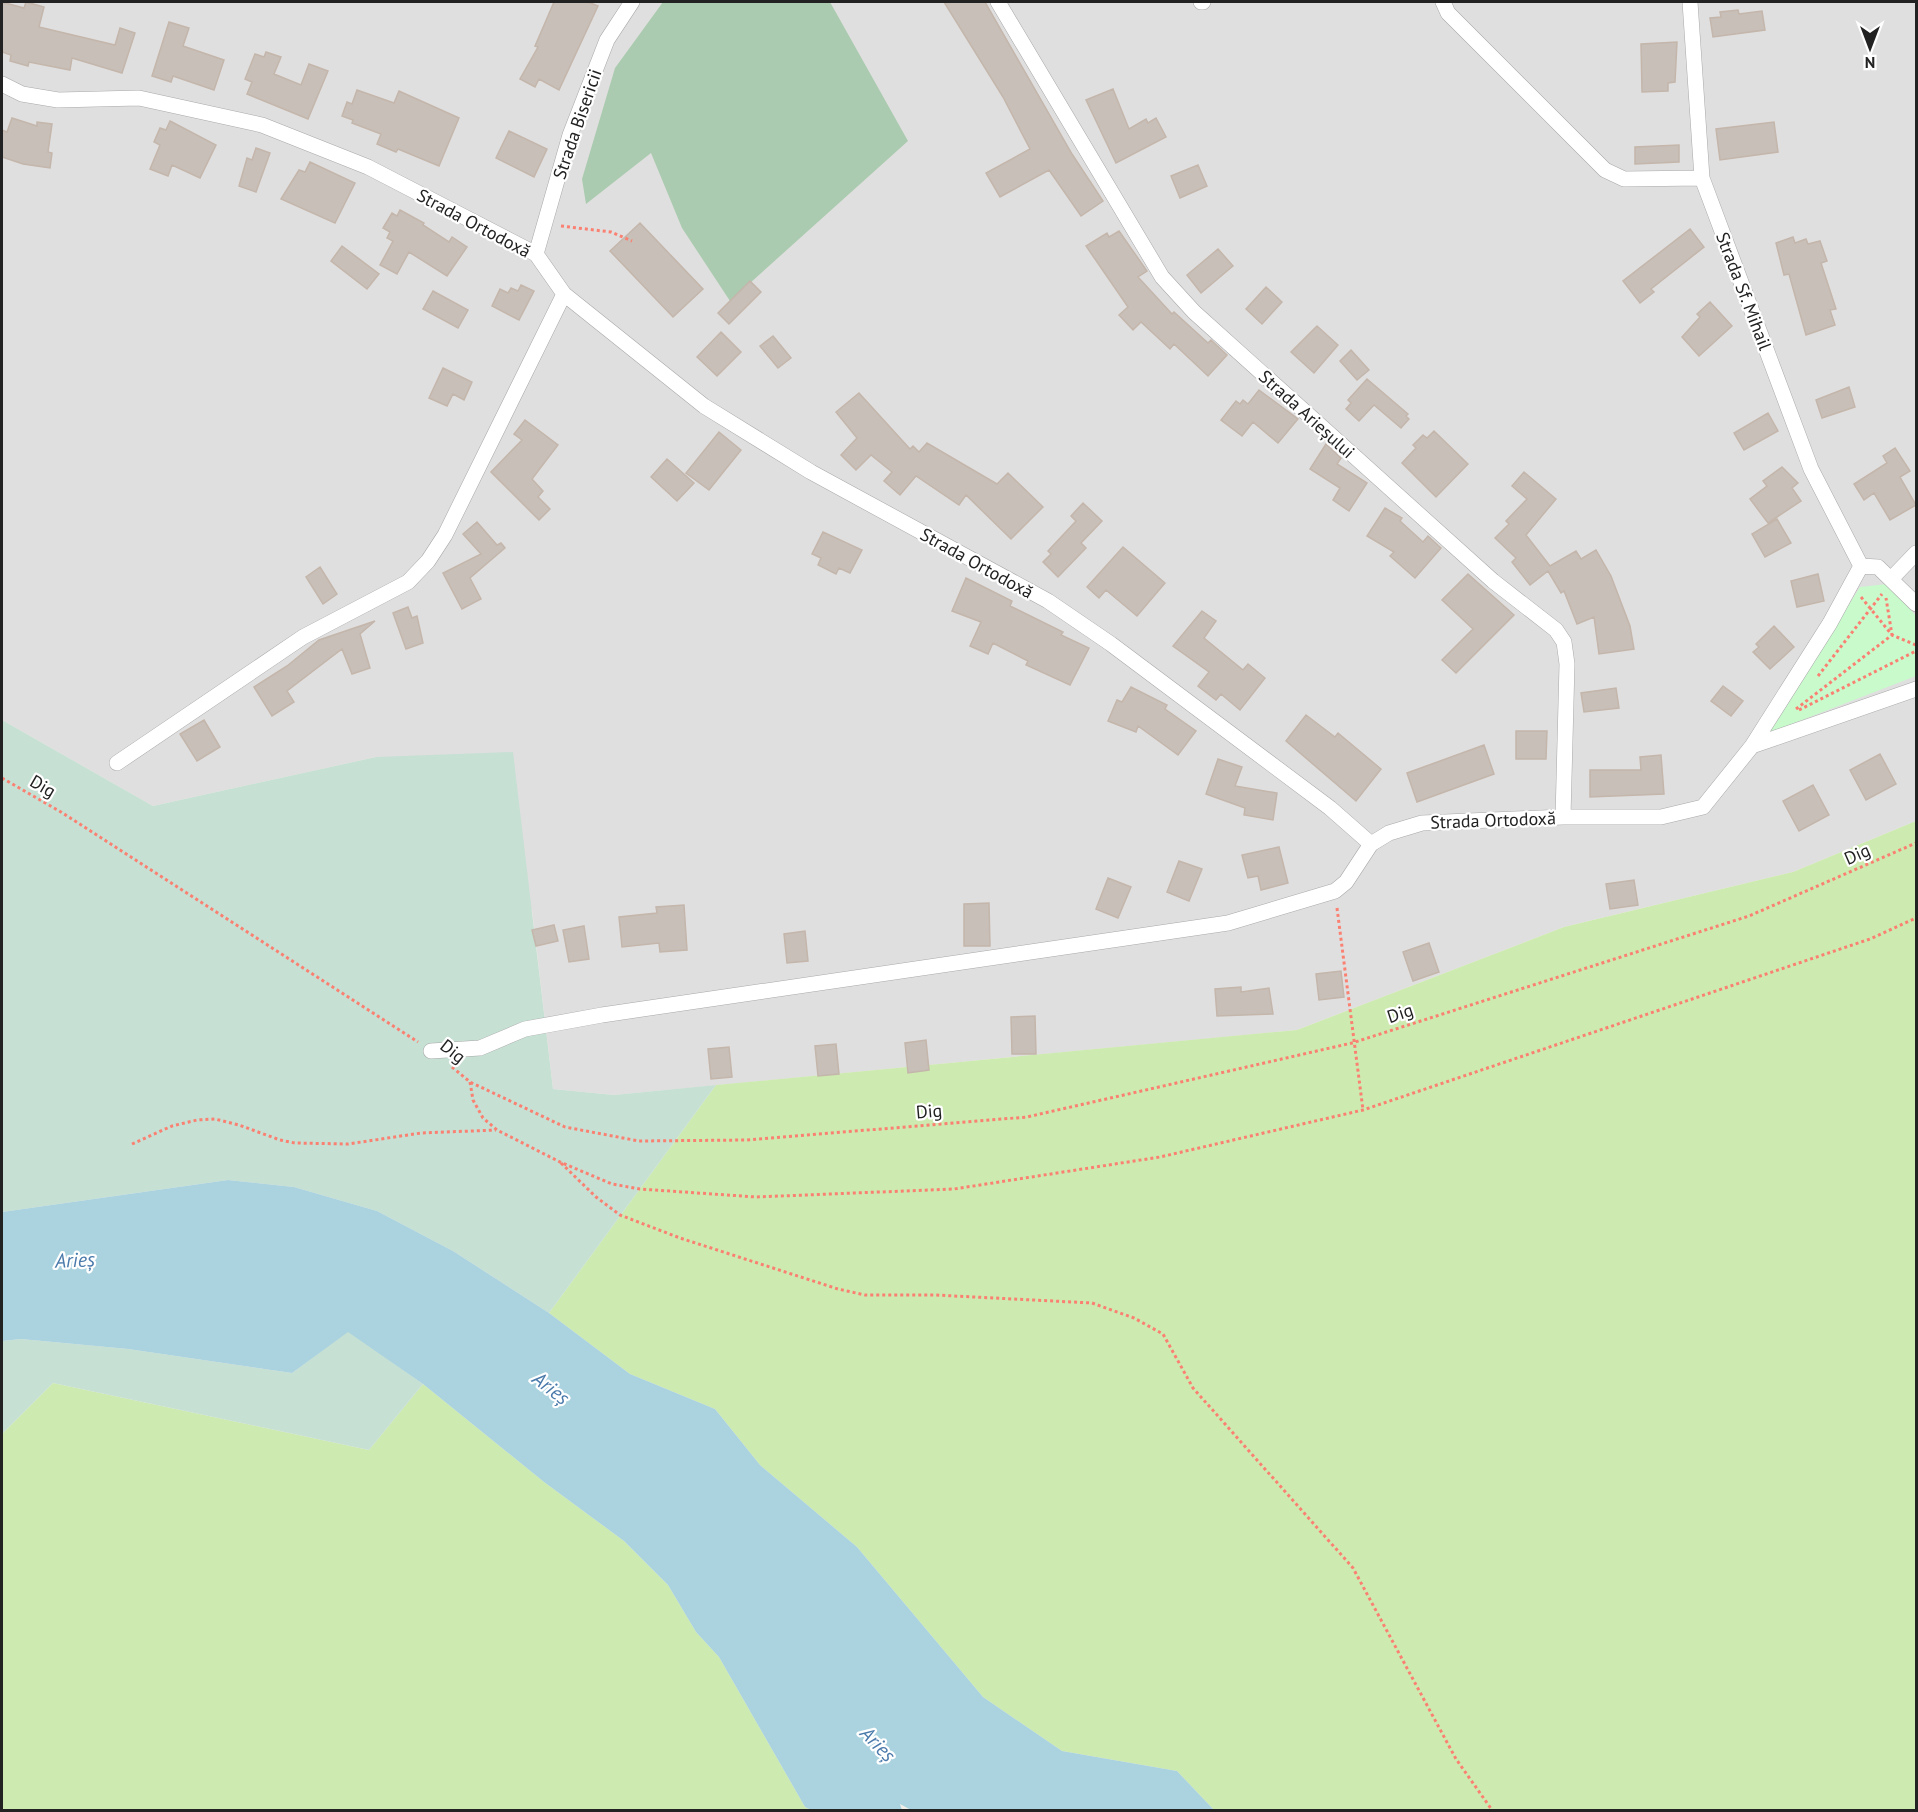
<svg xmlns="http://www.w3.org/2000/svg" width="1918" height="1812" viewBox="0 0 1918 1812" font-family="'PT Sans',sans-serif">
	<rect width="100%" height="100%" fill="#f2efe9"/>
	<path fill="#e0dfdf" d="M2,2H1916V821L1793,872L1564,927L1297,1030L614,1095L553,1089L532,910L376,757L153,806L2,720Z"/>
	<path fill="#cdebb0" d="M1916,821V1810H1214L1177,1771L1062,1751L983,1697L857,1547L760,1465L715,1409L630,1374L549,1313L716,1085L1297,1030L1564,927L1793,872Z
		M53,1383L369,1450L423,1384L544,1482L624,1541L668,1585L696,1632L719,1657L805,1807L811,1810H2V1434Z"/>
	<path fill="#c6e0d4" d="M2,720L153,806L376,757L513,752L553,1089L614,1095L716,1085L549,1313L453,1251L377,1211L294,1187L228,1180L2,1212Z
		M348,1331L423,1384L369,1450L53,1383L2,1434V1341L21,1339L128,1349L292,1373Z"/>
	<path fill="#aacbaf" d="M663,2H830L908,141L730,301L682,228L651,153L586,204L582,179L615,68Z"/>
	<path fill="#c8facc" d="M1887,584L1916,616V676L1768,733L1860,587Z"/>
	<path fill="#aad3df" d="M228,1180L294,1187L377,1211L453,1251L549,1313L630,1374L715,1409L760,1465L857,1547L983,1697L1062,1751L1177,1771L1214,1810H911L900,1804L902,1810H811L805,1807L719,1657L696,1632L668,1585L624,1541L544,1482L423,1384L348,1332L292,1373L128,1349L21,1339L2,1341V1212Z"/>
	<path fill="#c7bfb8" stroke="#c4b6ab" stroke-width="1.5" d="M2,2L24,8L26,2L44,7L39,27L115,45L120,28L135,33L122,73L72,58L70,70L29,62L28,66L10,61L11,55L2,52Z
		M554,2H588L598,6L559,90L539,79L535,87L520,79L538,47L535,46Z
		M944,2H985L1072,154L1103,201L1081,216L1049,170L1000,197L986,173L1030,149L1003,97Z
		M1738,10L1739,14L1762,11L1765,30L1713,37L1710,18L1721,17L1720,12Z
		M169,22L189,28L183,46L224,60L214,90L173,76L171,82L152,76Z
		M1677,42L1675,82L1668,83V91L1642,92L1641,44Z
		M266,52L281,57L274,74L301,85L309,64L328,71L308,119L247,94L252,82L245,79L255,54L264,57Z
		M1113,89L1129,129L1146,119L1148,123L1156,118L1166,137L1116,163L1086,100Z
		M357,90L394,103L399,91L459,118L439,166L398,149L396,152L377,144L381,134L352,123L353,120L342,116L347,102L352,104Z
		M12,118L37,126V122L52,124L48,152L52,153L50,168L23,164L2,157V130L7,132Z
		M170,121L216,145L200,178L172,165L168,176L150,169L160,145L154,142L160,128L166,130Z
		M1774,122L1778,152L1720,160L1716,129Z
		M509,131L547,149L534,177L496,158Z
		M1679,145V162L1635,164V147Z
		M256,148L270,153L256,192L239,186L247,158L252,160Z
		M310,162L355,183L335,223L281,199L299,170L305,172Z
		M1198,165L1207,186L1180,198L1171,176Z
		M400,210L424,223L423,225L449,242L452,237L467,247L447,276L409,252L397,274L380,265L393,241L387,238L390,232L383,228L392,213L397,216Z
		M640,223L703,289L673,317L610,251Z
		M1690,229L1704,247L1651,289L1654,292L1640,303L1623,281Z
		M1119,231L1147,271L1138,277L1172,314L1174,312L1208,343L1211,340L1227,355L1208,376L1174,344L1170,349L1141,322L1133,330L1119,315L1128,307L1086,246L1107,233L1109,237Z
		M1793,237L1795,243L1806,239L1808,244L1820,241L1827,261L1821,263L1836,309L1830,310L1835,325L1806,335L1789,274L1784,275L1776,243Z
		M342,246L379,274L367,289L331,261Z
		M1218,249L1233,266L1201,293L1187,275Z
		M750,281L761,292L729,324L718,313Z
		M521,285L534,291L519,320L492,306L500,289L508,293L511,288L518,291Z
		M1266,287L1282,302L1262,324L1246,309Z
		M433,291L468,310L458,328L423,309Z
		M1710,302L1732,326L1699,356L1682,337L1700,317L1697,314Z
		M1317,326L1338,345L1314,373L1291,352Z
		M721,332L741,352L717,376L697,357Z
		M773,336L791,358L778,368L760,346Z
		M1351,350L1369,370L1357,380L1340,361Z
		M443,368L472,382L464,400L453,394L447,406L429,398Z
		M1367,379L1408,414L1406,416L1409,419L1401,428L1374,405L1359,421L1346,409L1351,403L1348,400Z
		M1849,387L1855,407L1822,418L1816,400Z
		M1259,390L1298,419L1278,443L1253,422L1242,436L1221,420L1236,401L1240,404L1243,400L1248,404Z
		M859,393L910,449L913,446L919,452L927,443L997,484L1008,473L1043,507L1011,539L966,495L959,505L916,476L900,495L884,481L892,472L871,455L856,470L841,455L857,438L836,412Z
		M1768,413L1778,431L1744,450L1734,433Z
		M525,420L558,445L532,479L543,491L538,497L550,509L539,520L491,472L522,440L514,434Z
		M1434,431L1468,464L1436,497L1402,463L1416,448L1413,445L1423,435L1427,438Z
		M719,432L741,450L709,490L686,473Z
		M1326,444L1341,458L1337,464L1367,483L1349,511L1333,500L1340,488L1310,469Z
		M1895,448L1910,471L1900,477L1916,505L1890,520L1874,493L1864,500L1854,484L1887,463L1883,456Z
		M667,459L694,483L677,501L651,477Z
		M1782,467L1798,483L1792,488L1801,501L1768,523L1750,499L1767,486L1763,481Z
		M1524,472L1556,499L1526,535L1550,566L1576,551L1581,559L1596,550L1611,576L1630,626L1634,649L1599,654L1594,617L1577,624L1564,591L1561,593L1548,571L1530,585L1512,562L1516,558L1495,538L1509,524L1506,521L1527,499L1512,486Z
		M1083,503L1102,521L1081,543L1086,548L1058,577L1043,562L1051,554L1048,551L1076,521L1071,516Z
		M1385,508L1402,518L1400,521L1423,542L1428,536L1441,548L1415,578L1390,556L1394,552L1367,536Z
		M1777,519L1791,543L1765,557L1752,534Z
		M477,522L497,545L501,543L505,548L470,578L481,599L462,609L443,573L481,554L463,534Z
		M823,532L862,550L850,573L839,568L836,574L818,565L821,558L812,554Z
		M1123,547L1165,583L1137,616L1106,590L1099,598L1087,587Z
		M320,567L337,594L323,604L306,577Z
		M1468,574L1514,615L1456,673L1442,660L1473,629L1442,600Z
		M1818,574L1824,601L1797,607L1791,581Z
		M966,578L1012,601L1010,606L1063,632L1061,635L1089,648L1070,685L1026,665L1028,661L993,643L988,654L970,646L981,622L952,611Z
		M408,607L412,618L417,616L423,643L406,649L393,613Z
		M1202,611L1216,621L1204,638L1243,670L1248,664L1265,678L1240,710L1221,694L1216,700L1198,686L1209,672L1173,646Z
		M375,621L360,634L370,668L352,674L342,649L287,691L294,702L272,716L254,687L287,666L319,640Z
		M1774,626L1794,647L1770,669L1753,652L1759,647L1756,644Z
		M1723,686L1743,701L1731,716L1711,701Z
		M1131,687L1167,705L1165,709L1196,731L1178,755L1138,726L1136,732L1108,721L1117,700L1122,702Z
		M1616,688L1619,708L1584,712L1581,693Z
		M1306,715L1335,737L1338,733L1381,769L1356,801L1286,741Z
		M204,720L220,747L197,761L180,734Z
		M1516,731H1547L1546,759H1516Z
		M1484,745L1494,774L1417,802L1407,773Z
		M1880,754L1896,784L1866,800L1850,770Z
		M1661,755L1664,794L1590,797V770H1641L1640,757Z
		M1218,759L1242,767L1235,786L1277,793L1273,820L1244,815L1245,808L1206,794Z
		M1813,785L1829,815L1799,831L1783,801Z
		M1279,847L1288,883L1261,890L1258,876L1248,878L1242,855Z
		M1179,861L1202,869L1189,901L1167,892Z
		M1108,878L1131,887L1118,918L1096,909Z
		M1634,880L1638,905L1610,909L1606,884Z
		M989,903L990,946H964V904Z
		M684,905L687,950L660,952L659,943L622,947L619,917L657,913L656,907Z
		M554,925L558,941L536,946L532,930Z
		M584,926L589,959L569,962L563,930Z
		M805,931L808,961L787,963L784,934Z
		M1429,943L1439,972L1413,981L1403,952Z
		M1341,971L1344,997L1319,1000L1316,974Z
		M1241,987V992L1269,988L1273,1014L1217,1016L1215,989Z
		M1035,1016L1036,1054H1012L1011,1017Z
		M926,1040L929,1070L908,1073L905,1043Z
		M836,1044L839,1074L818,1076L815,1046Z
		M729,1047L732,1077L711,1079L708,1049Z"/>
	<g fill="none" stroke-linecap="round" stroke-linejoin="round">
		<g stroke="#a9a9a9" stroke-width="16">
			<path id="street" d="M998,2L1162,277L1194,312L1493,581L1556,630L1564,642L1567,664L1563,817
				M1201,2H1203
				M1443,2L1448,13L1605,170L1624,179L1702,178
				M1690,2L1702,178L1811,469L1861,566
				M2,84L22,94L58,100L139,98L262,125L368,167L536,254L564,294L704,406L811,472L1048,601L1111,644L1330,808L1371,844L1389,833L1422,823L1563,817H1661L1703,807L1752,746L1830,623L1861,566
				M536,254L570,135L607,40L632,2
				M1861,566L1878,567L1916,604
				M1892,578L1916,553
				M1752,746L1916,689
				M117,763L303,637L408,582L428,561L445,535L564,294
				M431,1051L480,1048L525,1029L602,1015L1228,923L1335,891L1346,882L1371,844"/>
		</g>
		<path stroke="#fa8072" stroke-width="3" stroke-dasharray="3 3" stroke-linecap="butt" d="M561,226L611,232L632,241
			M1861,597L1892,635L1886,598
			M1818,676L1882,594
			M1796,709L1892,635L1916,645
			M1799,710L1916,651
			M2,778L61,812L418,1042
			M1337,908L1363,1110
			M452,1067L470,1082L565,1127L639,1141L746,1140L1027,1117L1352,1043L1749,916L1916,843
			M470,1082L473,1100L483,1118L497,1130L560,1162L612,1184L640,1189L756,1197L954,1189L1160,1157L1363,1110L1870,939L1916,918
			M132,1144L172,1126L197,1120L215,1119L239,1125L280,1140L295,1143L348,1144L421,1133L496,1130
			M561,1163L596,1197L620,1215L680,1238L838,1289L865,1295H935L1092,1303L1134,1318L1163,1334L1193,1388L1353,1568L1456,1759L1492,1810"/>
		<use href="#street" stroke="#fff" stroke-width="15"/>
	</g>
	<g text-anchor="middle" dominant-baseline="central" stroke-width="4.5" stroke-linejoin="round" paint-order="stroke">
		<g font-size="18" fill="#222" stroke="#fff">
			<text transform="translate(577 124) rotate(-71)">Strada Bisericii</text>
			<text transform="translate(474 223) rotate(28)">Strada Ortodoxă</text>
			<text transform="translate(1744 291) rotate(69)">Strada Sf. Mihail</text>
			<text transform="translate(1307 414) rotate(42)">Strada Arieșului</text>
			<text transform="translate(977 563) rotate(29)">Strada Ortodoxă</text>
			<text transform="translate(43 786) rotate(30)">Dig</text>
			<text transform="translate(1493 820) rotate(-2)">Strada Ortodoxă</text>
			<text transform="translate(1857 854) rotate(-24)">Dig</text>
			<text transform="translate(1400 1013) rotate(-18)">Dig</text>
			<text transform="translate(453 1051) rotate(38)">Dig</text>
			<text transform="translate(929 1111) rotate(-5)">Dig</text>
		</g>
		<g font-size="20" font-style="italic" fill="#4a7aab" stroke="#fff">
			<text transform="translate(75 1260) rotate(-2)">Arieș</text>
			<text transform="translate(551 1388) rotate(38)">Arieș</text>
			<text transform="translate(878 1744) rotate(46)">Arieș</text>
		</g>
	</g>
	<rect width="1918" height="1812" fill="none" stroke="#222222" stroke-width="6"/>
	<g transform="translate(1870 48) rotate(180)" stroke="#ffffff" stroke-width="4.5" paint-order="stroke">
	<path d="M0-4.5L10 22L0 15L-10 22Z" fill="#222222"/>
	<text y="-9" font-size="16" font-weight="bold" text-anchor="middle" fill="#222222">N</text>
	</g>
</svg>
